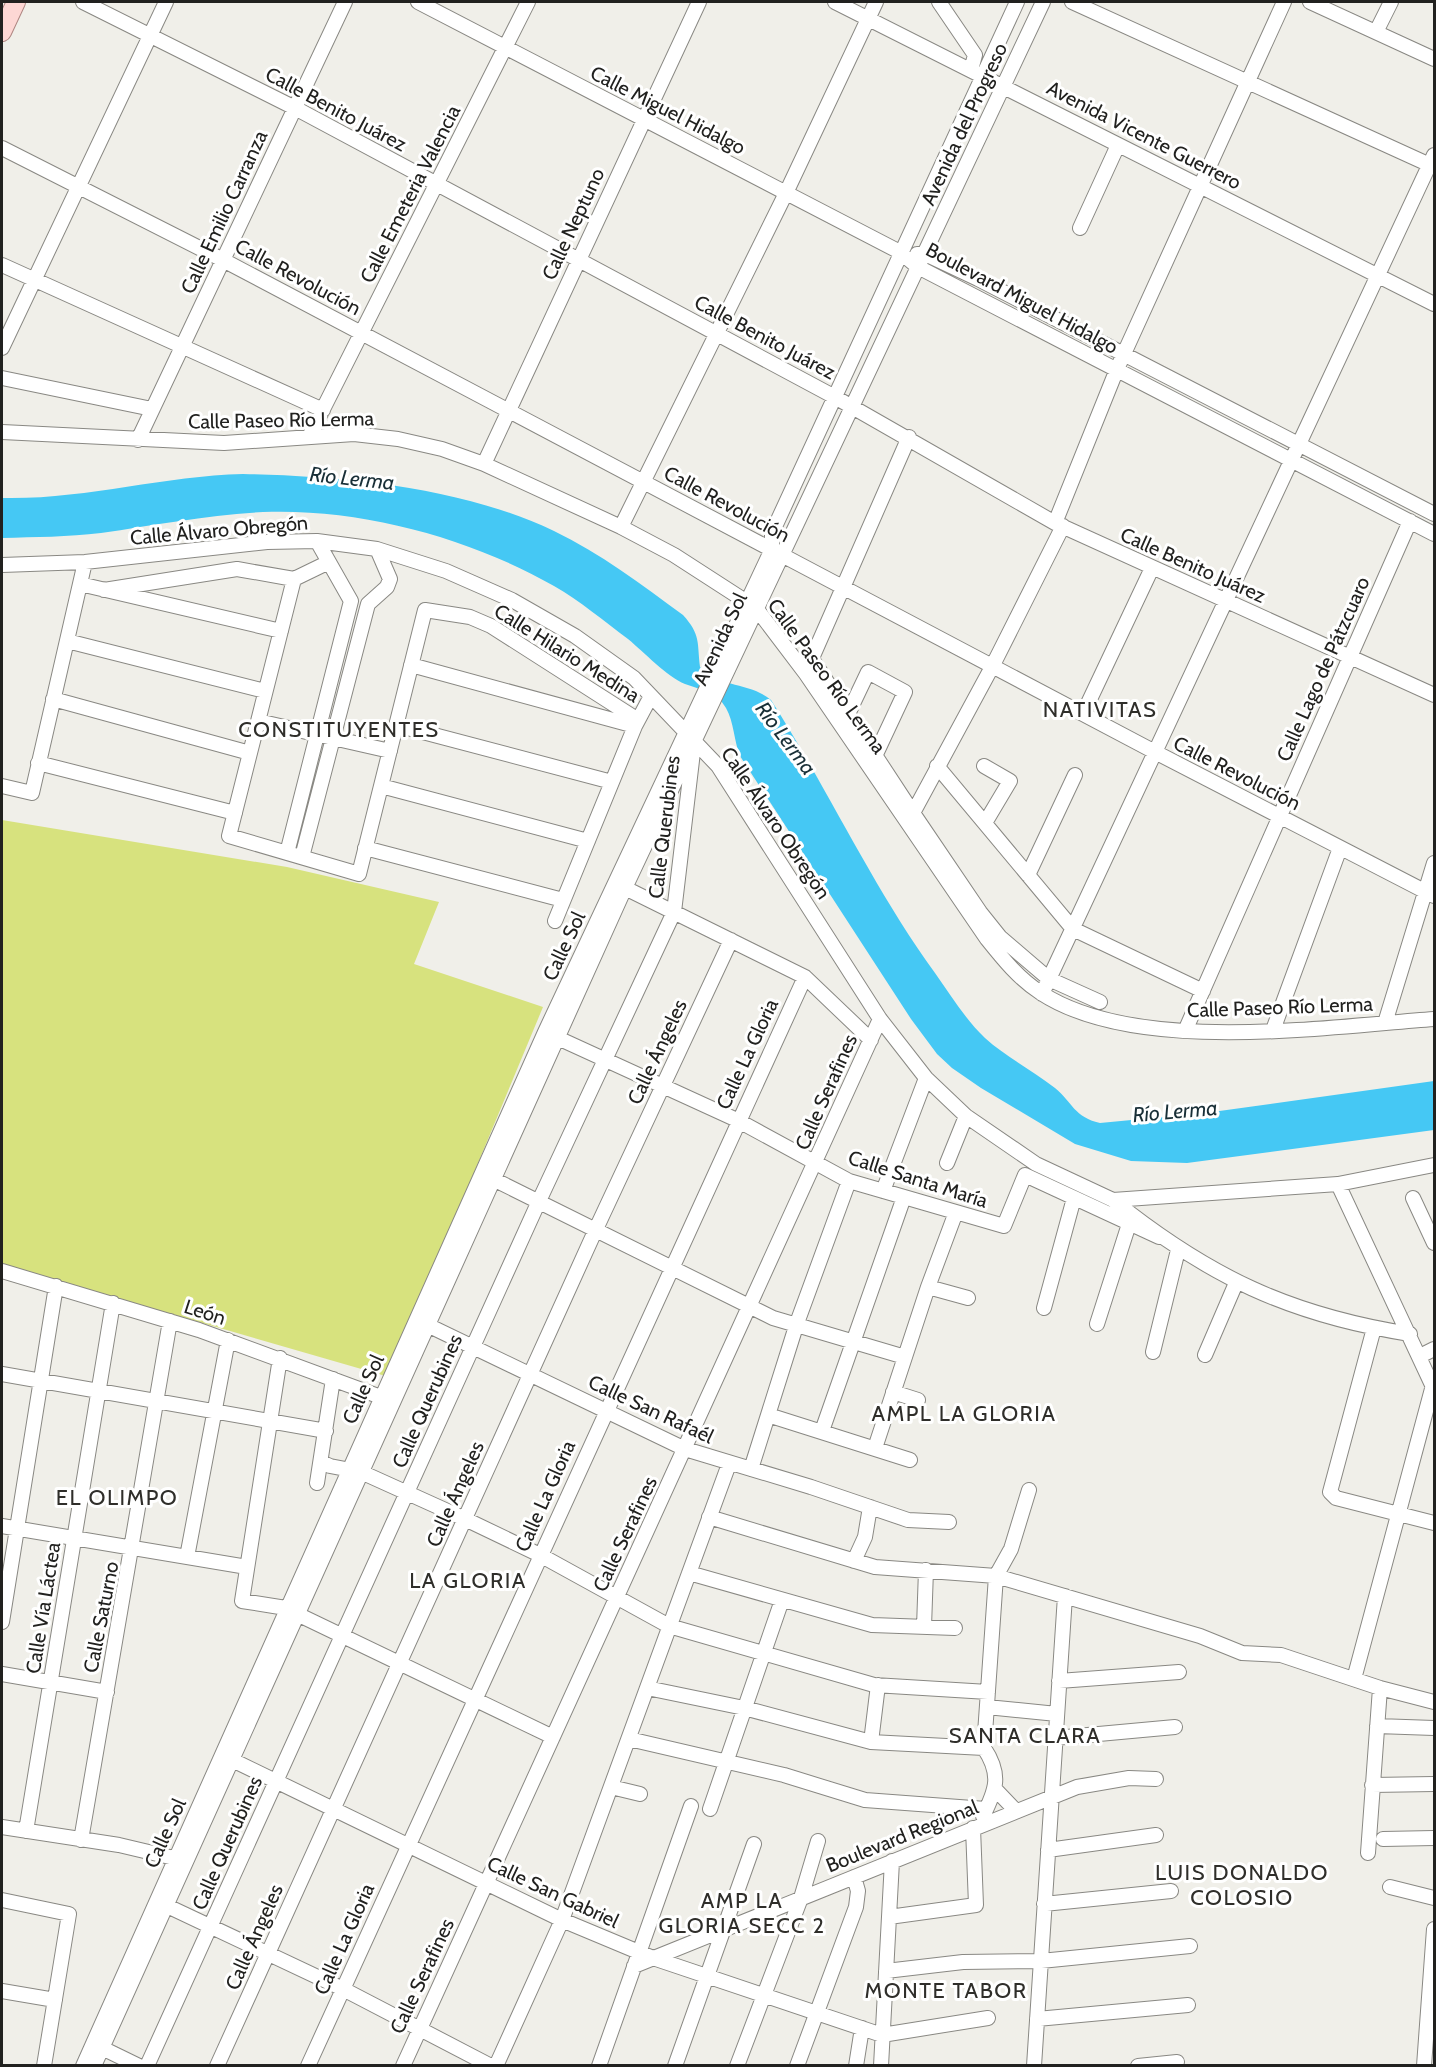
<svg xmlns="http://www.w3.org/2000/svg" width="1436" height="2067" viewBox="0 0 1436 2067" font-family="Cabin,sans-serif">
	<rect width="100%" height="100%" fill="#f0efe9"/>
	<path fill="#d7e27e" d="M2,820L287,867L439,902L414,964L543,1007L389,1377L2,1265Z"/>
	<path fill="#45c8f4" d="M243,474C343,476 462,487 554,531C600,553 642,585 683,615C701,635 697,642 700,667C719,688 750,682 771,700C828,789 872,886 935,973C950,994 965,1019 985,1038C1006,1057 1032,1070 1055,1088C1073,1103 1074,1117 1100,1123L1205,1113L1434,1081V1130L1187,1163L1131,1161L1075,1144L981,1088L952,1068L937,1054L911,1019L740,756C734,741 734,722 726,708C717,692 701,690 685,684C667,677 644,652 628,639C604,621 580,601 554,586C470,538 361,508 263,512C209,515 155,525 101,533C68,537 35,537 2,538V498C83,500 162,476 243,474Z"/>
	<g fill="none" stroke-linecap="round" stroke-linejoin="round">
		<g stroke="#898883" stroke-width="16">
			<path id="minor" d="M83,2L295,108L833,396L1055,523L1434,695
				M418,2L900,252L918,267L1434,534
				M835,2L1434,304
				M939,2L975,55L971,70
				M1072,2L1430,165
				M1310,2L1434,59
				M1376,32L1391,2
				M2,148L223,260L1155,752L1434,896
				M1080,228L1118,145
				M917,254H925L978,279L1434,514
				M2,265L323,410
				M2,348L166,2
				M2,378L152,409
				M2,432L224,443L354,434L398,439L442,449L484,464L621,527L674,555L756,608L806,674L987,939C1003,959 1019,979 1041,993C1136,1055 1325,1027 1434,1019
				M310,435L528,2
				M138,440L345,2
				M484,464L699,2
				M1055,523L1117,369L1284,2
				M621,527L786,193L876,2
				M2,565L85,562L267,542L317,541L377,549L446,571L512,600L575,636L634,678L718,766L880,1019L926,1078L966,1116L1036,1164L1113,1200L1338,1184L1434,1165
				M294,579L229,836L359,874L425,610L470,617L491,626L638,720
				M80,584L281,631
				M104,590L237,569L294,579L329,562
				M67,641L265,691
				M812,659L913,813L980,912L1000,937L1049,979L1100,1002
				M411,665L635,726
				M809,665L909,437
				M53,699L250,753
				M849,712L868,672L905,692L876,754
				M1083,714L1152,568
				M258,721L390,751
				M396,725L612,782
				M38,763L235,813
				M937,766L1073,929L1203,991
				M984,766L1010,781L985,823
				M2,786L32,793L85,562
				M381,786L588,841
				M913,813L993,665L1063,526
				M365,848L563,900
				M287,853L351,601L317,541
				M302,857L368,604L387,587L390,579L377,549
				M1028,875L1075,775
				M625,888L805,977L871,1040
				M555,921L635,726L651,696
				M1042,994L1434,155
				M1385,1023L1434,863
				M1273,1030L1340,848
				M1185,1031L1410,521
				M549,1034L737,1120L849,1181L1004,1226L1025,1175L1159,1237
				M947,1163L966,1116
				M493,1179L773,1318L905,1357
				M1338,1184L1434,1389
				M883,1191L926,1078
				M1413,1198L1434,1243
				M1113,1200C1208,1276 1289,1315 1410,1334
				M2,1271L199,1330L389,1400
				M928,1287L968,1298
				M1044,1308L1074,1198
				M419,1321L685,1449L811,1487L908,1520L949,1522
				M1097,1324L1129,1224
				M1374,1328L1330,1492L1336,1498L1434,1523
				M1153,1352L1178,1250
				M1205,1355L1236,1283
				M1420,1356L1434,1349
				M280,1358L242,1601L286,1608
				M2,1374L326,1431
				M893,1392L918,1400
				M768,1415L910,1460
				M822,1431L904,1197
				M875,1448L928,1287L956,1212
				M321,1462L330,1466L361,1472L465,1519L540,1555L669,1626L874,1685L988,1692
				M751,1469L797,1323L849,1181
				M317,1483L333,1379
				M709,1517L875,1567L996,1576L1200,1636L1242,1653L1281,1655L1380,1688L1434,1702
				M2,1526L247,1567
				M187,1557L228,1340
				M854,1561L865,1537L870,1507
				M689,1573L872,1625L955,1628
				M297,1614L553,1737
				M2,1622L56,1286
				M924,1627L926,1570
				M2,1674L107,1692
				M1354,1679L1433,1385
				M1059,1681L1179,1672
				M647,1688L744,1708L871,1742L984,1748
				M987,1707L1057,1714
				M1377,1726L1434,1728
				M1055,1738L1175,1727
				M629,1739L784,1775L865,1800L986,1809
				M871,1742L878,1685
				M224,1756L562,1920L653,1958L882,2035L988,2018
				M1372,1785L1434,1784
				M611,1787L640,1794
				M995,1789L1016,1811
				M710,1809L782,1600
				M983,1816C996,1790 1002,1775 984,1748L996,1576L1011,1549L1029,1490
				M2,1827L119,1845L174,1858
				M26,1831L113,1303
				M1383,1839L1434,1838
				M81,1840L170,1321
				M1048,1850L1156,1835
				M1368,1853L1380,1688
				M1390,1887L1434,1898
				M2,1900L69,1914L44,2066
				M1044,1904L1171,1891
				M165,1905L343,1989L491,2066
				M889,1917L976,1905L973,1828
				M634,1966L1077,1787L1129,1778L1156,1779
				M886,1971L963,1962L1041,1961L1190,1946
				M2,1991L55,2000
				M1037,2019L1188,2005
				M102,2048L139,2066
				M83,2066L545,1032L772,549V533L1017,2
				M94,2066L625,888L1043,2
				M147,2066L539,1201L674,912L693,752
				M217,2066L596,1229L731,940
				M308,2066L805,977
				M403,2066L880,1019
				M496,2066L562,1920L729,1464
				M599,2066L691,1806
				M675,2066L754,1844
				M737,2066L801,1898L818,1841
				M797,2066L856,1907L858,1891L854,1877
				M856,2066L862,2028
				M881,2066L892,1861
				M1034,2066L1065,1596
				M1138,2066L1177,2062
				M1424,2066L1434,1929"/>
		</g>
		<g stroke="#af8682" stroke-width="20">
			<path id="major" d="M2,32L16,2"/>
		</g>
		<use href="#minor" stroke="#fff" stroke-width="14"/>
		<use href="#major" stroke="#fdd7d4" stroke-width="18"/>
	</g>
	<g text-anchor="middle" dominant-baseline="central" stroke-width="6" stroke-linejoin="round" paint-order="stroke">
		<g font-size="20" fill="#21211f" stroke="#fff">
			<text transform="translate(336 109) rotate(28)">Calle Benito Juárez</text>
			<text transform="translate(668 110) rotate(27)">Calle Miguel Hidalgo</text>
			<text transform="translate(964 124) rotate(-65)">Avenida del Progreso</text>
			<text transform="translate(1144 135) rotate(27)">Avenida Vicente Guerrero</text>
			<text transform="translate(410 194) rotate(-63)">Calle Emeteria Valencia</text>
			<text transform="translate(224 212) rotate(-65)">Calle Emilio Carranza</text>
			<text transform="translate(573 224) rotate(-65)">Calle Neptuno</text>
			<text transform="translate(298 277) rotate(28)">Calle Revolución</text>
			<text transform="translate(1022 298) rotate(28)">Boulevard Miguel Hidalgo</text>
			<text transform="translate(765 337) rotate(28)">Calle Benito Juárez</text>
			<text transform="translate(281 420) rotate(-1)">Calle Paseo Río Lerma</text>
			<text transform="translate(727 504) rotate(28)">Calle Revolución</text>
			<text transform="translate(219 530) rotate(-5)">Calle Álvaro Obregón</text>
			<text transform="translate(1193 565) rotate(24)">Calle Benito Juárez</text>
			<text transform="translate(720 639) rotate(-65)">Avenida Sol</text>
			<text transform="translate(567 653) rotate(32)">Calle Hilario Medina</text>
			<text transform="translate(1323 669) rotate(-66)">Calle Lago de Pátzcuaro</text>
			<text transform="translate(827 676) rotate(54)">Calle Paseo Río Lerma</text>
			<text transform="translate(1237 773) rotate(27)">Calle Revolución</text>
			<text transform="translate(776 823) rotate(56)">Calle Álvaro Obregón</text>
			<text transform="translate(664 827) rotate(-83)">Calle Querubines</text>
			<text transform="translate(564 946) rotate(-65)">Calle Sol</text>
			<text transform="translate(1280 1007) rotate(-2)">Calle Paseo Río Lerma</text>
			<text transform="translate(657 1052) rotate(-65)">Calle Ángeles</text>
			<text transform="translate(747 1054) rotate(-65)">Calle La Gloria</text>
			<text transform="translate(826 1092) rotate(-66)">Calle Serafines</text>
			<text transform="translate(918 1179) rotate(18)">Calle Santa María</text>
			<text transform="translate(205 1312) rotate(18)">León</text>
			<text transform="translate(363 1389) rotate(-66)">Calle Sol</text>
			<text transform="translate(427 1401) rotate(-66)">Calle Querubines</text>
			<text transform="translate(651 1409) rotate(25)">Calle San Rafaél</text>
			<text transform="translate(455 1494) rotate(-66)">Calle Ángeles</text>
			<text transform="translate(545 1496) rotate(-66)">Calle La Gloria</text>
			<text transform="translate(625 1534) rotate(-65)">Calle Serafines</text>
			<text transform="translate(43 1608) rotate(-81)">Calle Vía Láctea</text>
			<text transform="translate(101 1617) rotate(-79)">Calle Saturno</text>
			<text transform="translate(165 1833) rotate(-66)">Calle Sol</text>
			<text transform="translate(902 1836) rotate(-22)">Boulevard Regional</text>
			<text transform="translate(227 1843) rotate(-66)">Calle Querubines</text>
			<text transform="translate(553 1892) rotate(25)">Calle San Gabriel</text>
			<text transform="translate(254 1937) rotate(-66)">Calle Ángeles</text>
			<text transform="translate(344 1939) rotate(-66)">Calle La Gloria</text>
			<text transform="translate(422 1976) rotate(-65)">Calle Serafines</text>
		</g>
		<g font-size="21" font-style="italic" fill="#192f37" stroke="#fff">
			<text transform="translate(352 478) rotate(6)">Río Lerma</text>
			<text transform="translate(786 738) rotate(53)">Río Lerma</text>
			<text transform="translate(1175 1111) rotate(-5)">Río Lerma</text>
		</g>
		<g font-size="22" letter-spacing="1.5" fill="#2f2e2a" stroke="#fff">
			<text x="1100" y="709">NATIVITAS</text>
			<text x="339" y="729">CONSTITUYENTES</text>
			<text x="964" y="1413">AMPL LA GLORIA</text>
			<text x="117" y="1497">EL OLIMPO</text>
			<text x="468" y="1580">LA GLORIA</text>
			<text x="1025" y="1735">SANTA CLARA</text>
			<text x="1242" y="1872">LUIS DONALDO<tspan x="1242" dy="25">COLOSIO</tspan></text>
			<text x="742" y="1900">AMP LA<tspan x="742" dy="25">GLORIA SECC 2</tspan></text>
			<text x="946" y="1990">MONTE TABOR</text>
		</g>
	</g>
	<rect width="1436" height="2067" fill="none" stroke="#21211f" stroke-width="6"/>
</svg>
